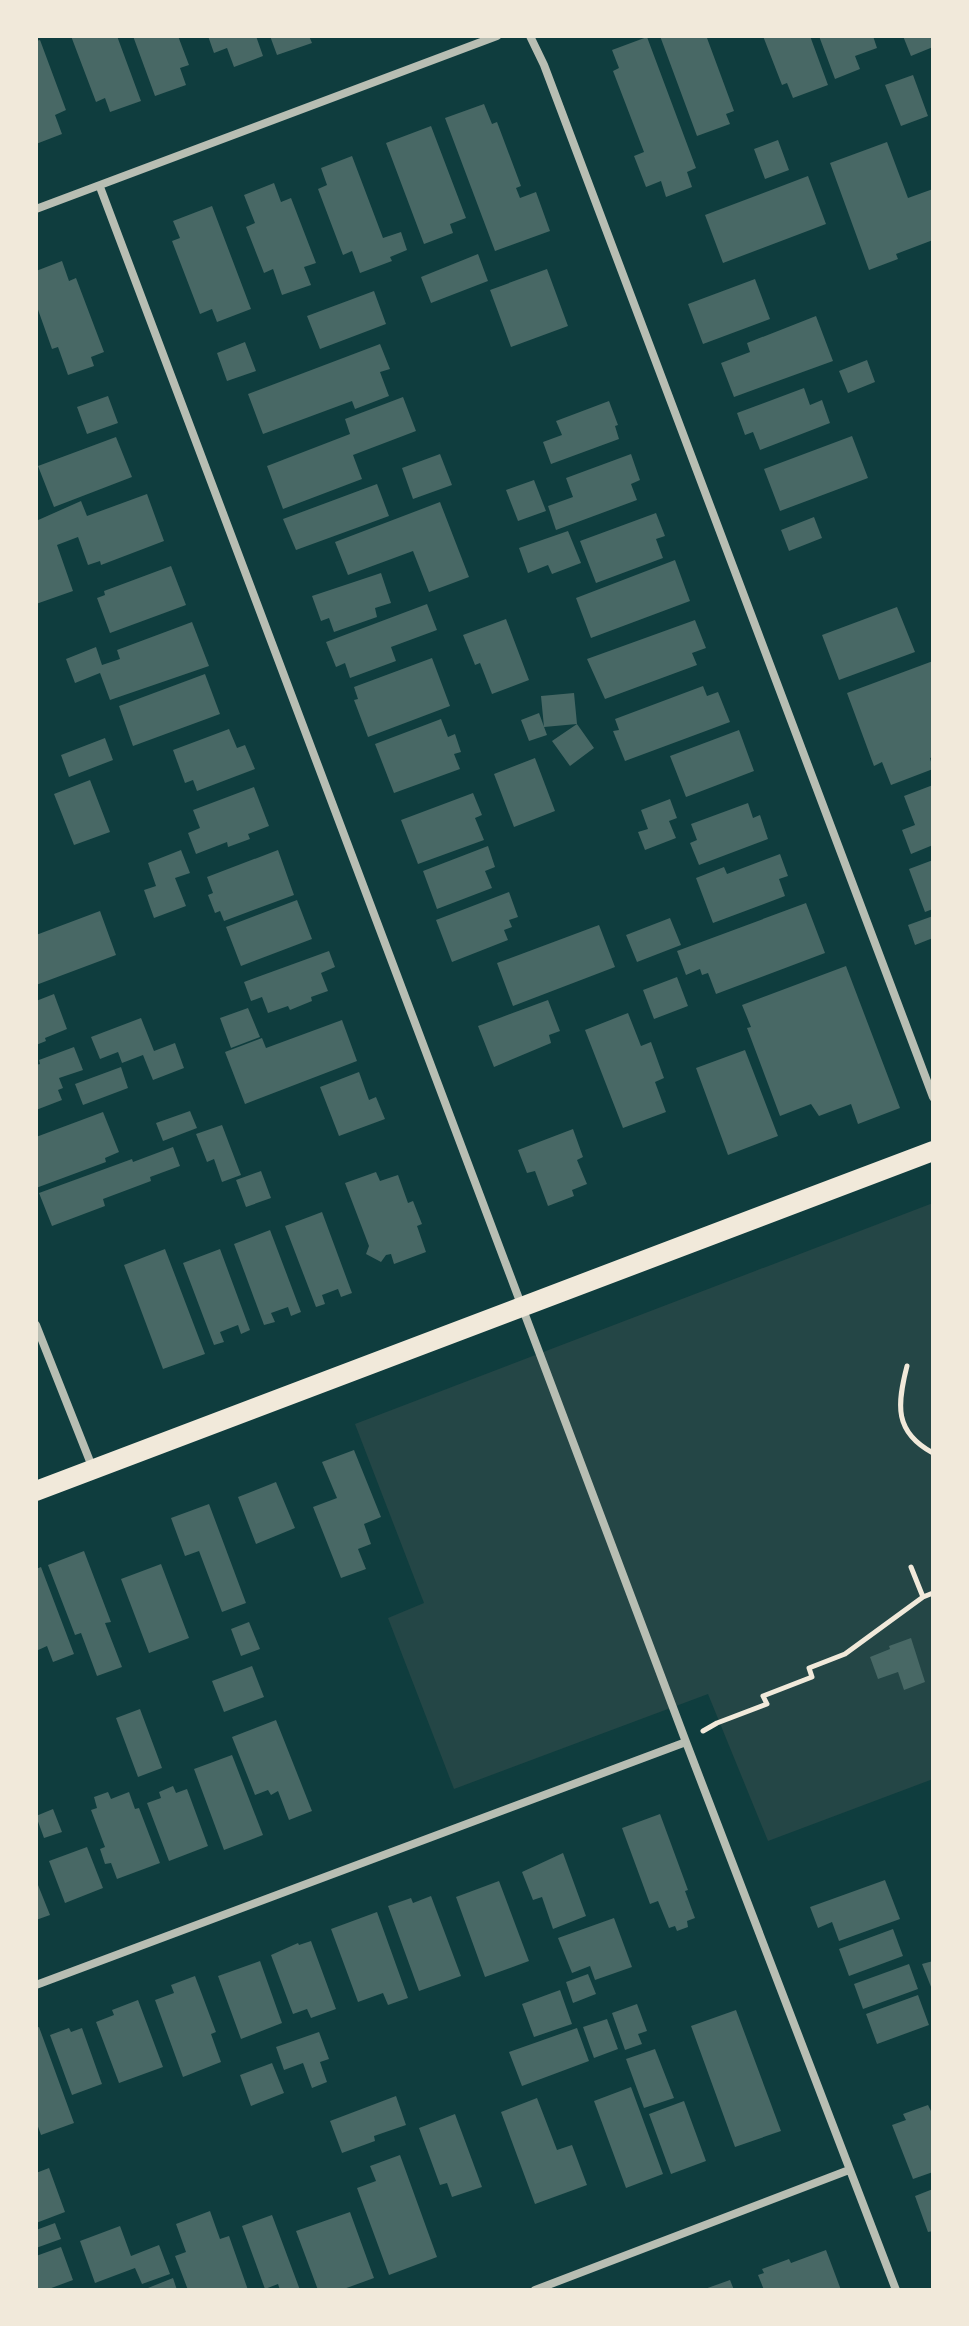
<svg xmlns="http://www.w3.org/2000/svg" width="969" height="2326" viewBox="0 0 969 2326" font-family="Quicksand,sans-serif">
	<rect width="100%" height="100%" fill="#0f3d3e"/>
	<path fill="#244646" d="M933,1203V1779L768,1841L708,1694L454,1789L388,1618L424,1603L355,1424Z"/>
	<path fill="#486865" d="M71,36H117L141,101L110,112L105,98L96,102Z
		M133,36H178L189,65L180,68L186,85L155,96Z
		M208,36H256L263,56L234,67L227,48L214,53Z
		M270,36H309L312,43L277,55Z
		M660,36L707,38L734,111L726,114L730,124L697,136Z
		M763,36H810L828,85L793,98L787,83L782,85Z
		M819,36H873L877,48L855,56L860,69L835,79Z
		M903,36H933V47L911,56Z
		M647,37L696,168L687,172L692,187L666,197L661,181L646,187L634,156L644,152L613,71L619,68L612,50Z
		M40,40L66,110L55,115L62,134L36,144V41Z
		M913,75L928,116L901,126L885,85Z
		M484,104L492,124L497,122L521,186L516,188L520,198L536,192L550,231L495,251L445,118Z
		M431,126L466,218L450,224L453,233L424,244L386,143Z
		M778,140L789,170L765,179L754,149Z
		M887,142L908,198L933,189V240L896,254L898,259L869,270L830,163Z
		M352,156L383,238L401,232L407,250L390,257L392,261L360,273L352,251L343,255L318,189L327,185L321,168Z
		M808,176L826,224L723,263L705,215Z
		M274,183L281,202L291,198L316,263L304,267L311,285L282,295L273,269L264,273L246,227L255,223L244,195Z
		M212,206L251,309L217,322L212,309L200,314L172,241L180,238L173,221Z
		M478,254L488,281L431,303L421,277Z
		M62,261L69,281L76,278L104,352L91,357L94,366L68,375L58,347L52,349L36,304V271Z
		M547,269L568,326L511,347L490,290Z
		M755,279L770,319L703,344L688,304Z
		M374,291L386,324L320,349L307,316Z
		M816,316L833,361L734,397L721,363L750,352L747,343Z
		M245,342L256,371L227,381L217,353Z
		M380,344L390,369L380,372L389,396L355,409L352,401L263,434L248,394Z
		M867,360L875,382L848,393L839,371Z
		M804,388L810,405L822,400L830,423L760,450L753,432L745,435L737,413Z
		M108,396L118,423L87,434L77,407Z
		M403,397L416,431L353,455L362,479L283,509L267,466L350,434L345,419Z
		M609,401L618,425L615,426L619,439L551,464L543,442L562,435L556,421Z
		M852,436L868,478L780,511L764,469Z
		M116,437L132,477L54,507L38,466Z
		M440,454L452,485L413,499L402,468Z
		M631,454L640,480L631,484L637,500L556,530L548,506L573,497L566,478Z
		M534,480L546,511L518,521L506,490Z
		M377,484L389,516L296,550L283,519Z
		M147,494L164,541L101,565L100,561L88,565L78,537L57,545L73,591L36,604V521L81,501L87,516Z
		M440,502L469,577L429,592L413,551L348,575L335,542Z
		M656,513L665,536L656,539L663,558L596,583L580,541Z
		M814,517L822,538L789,551L781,530Z
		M568,531L581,563L552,574L548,565L528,573L519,548Z
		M675,560L690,601L591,638L576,598Z
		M171,566L186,605L110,633L97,598L105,595L104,591Z
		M381,573L391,603L375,608L377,617L334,632L329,618L321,621L312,596Z
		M427,604L437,630L391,647L396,661L350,678L345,663L336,667L326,642Z
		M897,607L915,652L839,680L822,635Z
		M506,619L529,680L492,694L480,663L475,665L463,635Z
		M695,620L706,648L692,653L697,665L605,699L587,659Z
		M192,622L209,666L110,700L100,673L75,683L66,659L96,647L102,665L120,659L117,650Z
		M432,658L450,706L368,737L354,700L358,699L354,687Z
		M933,661V757L930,758L933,769L891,785L882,762L874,766L847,693Z
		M205,674L220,714L133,746L119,706Z
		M703,686L707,696L718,692L730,722L625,761L613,731L619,730L615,719Z
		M574,693L577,724L544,727L541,696Z
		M539,713L547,735L529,741L521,720Z
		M441,719L448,737L455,734L461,752L454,754L460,769L394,793L375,744Z
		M577,724L594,748L570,766L552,741Z
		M229,729L237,748L245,745L255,769L197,791L193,780L185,783L173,750Z
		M739,730L754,771L686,797L670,756Z
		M105,738L113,760L69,777L61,755Z
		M535,758L555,811L514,827L494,774Z
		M90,780L110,832L74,845L54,794Z
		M933,785V845L911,854L902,830L915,825L904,796Z
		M254,787L269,826L248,834L250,839L228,847L227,842L196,854L188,833L200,828L193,810Z
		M473,793L482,815L475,818L484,840L418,864L401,820Z
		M670,799L677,818L669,821L676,838L645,850L638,832L648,829L641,810Z
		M748,803L753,818L760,815L768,839L699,865L690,843L697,840L691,824Z
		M488,846L495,867L485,871L492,888L437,909L423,871Z
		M181,850L190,873L175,878L186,906L154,918L144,890L156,886L148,863Z
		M278,850L294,895L224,921L220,911L215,913L208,895L213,893L207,877Z
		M780,854L788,876L779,879L785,896L713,923L696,878L724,867L727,874Z
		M933,860V909L925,912L909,869Z
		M509,892L518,917L509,920L512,927L504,930L508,940L452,962L436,920Z
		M297,900L312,939L241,966L226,927Z
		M806,903L825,953L716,994L708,973L702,975L700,969L686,975L677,951Z
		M100,911L116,955L36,985V935Z
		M933,916V938L915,945L908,925Z
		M670,918L681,945L637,962L626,935Z
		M599,925L615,967L513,1006L497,963Z
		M329,951L335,967L321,973L328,991L311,997L312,1001L290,1010L288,1006L268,1013L262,997L251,1001L244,982Z
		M846,966L900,1108L858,1124L851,1104L819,1116L811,1104L780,1116L747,1028L751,1027L742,1005Z
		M677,977L688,1006L654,1019L643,990Z
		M54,994L67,1029L45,1038L46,1041L36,1045V1001Z
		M548,1000L560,1031L549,1035L551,1043L494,1067L478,1026Z
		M248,1008L260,1037L231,1048L220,1018Z
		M628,1013L641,1046L651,1042L664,1078L655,1082L666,1112L623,1128L585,1030Z
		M141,1018L154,1051L175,1043L184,1068L153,1080L143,1055L122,1063L118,1052L100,1059L91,1037Z
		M342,1020L357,1061L245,1104L225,1052L262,1038L266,1048Z
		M74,1047L83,1070L59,1078L63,1088L58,1090L62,1100L36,1110V1065L40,1064L39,1060Z
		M745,1050L778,1136L728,1155L696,1068Z
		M121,1067L128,1088L83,1105L75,1084Z
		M359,1072L369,1100L376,1097L385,1119L339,1136L320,1087Z
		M190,1111L197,1128L163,1141L156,1123Z
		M103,1112L119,1152L105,1158L106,1162L36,1188V1137Z
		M222,1125L241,1175L222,1182L214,1159L207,1162L196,1134Z
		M573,1129L583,1157L577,1160L587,1184L572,1190L574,1196L548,1206L535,1171L527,1173L518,1150Z
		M173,1147L180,1166L150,1177L151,1181L103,1199L105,1206L52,1226L39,1193L132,1159L133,1162Z
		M261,1171L271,1198L246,1207L236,1180Z
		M376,1172L380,1181L398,1175L408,1203L413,1201L422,1224L417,1226L426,1252L394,1264L391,1254L386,1255L381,1262L366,1254L369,1246L345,1183Z
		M322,1212L352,1293L341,1297L338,1289L322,1295L325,1304L316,1307L285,1226Z
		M270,1230L301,1312L291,1316L288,1307L271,1313L275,1322L264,1325L234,1244Z
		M165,1249L205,1354L163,1369L124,1265Z
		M220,1249L250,1330L241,1334L238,1325L220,1332L224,1342L214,1345L183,1263Z
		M354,1450L381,1517L364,1524L371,1544L358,1549L366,1569L341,1578L313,1507L337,1498L322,1462Z
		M276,1482L295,1528L256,1544L238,1497Z
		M209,1504L246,1603L222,1612L199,1551L185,1556L171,1518Z
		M84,1551L111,1622L105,1623L122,1667L97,1676L81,1633L75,1635L48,1565Z
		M161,1564L189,1638L149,1653L121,1579Z
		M41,1567L74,1654L53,1662L47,1646L36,1651V1569Z
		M249,1622L260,1649L241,1656L231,1629Z
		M911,1638L925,1682L904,1690L898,1672L878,1679L870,1657L890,1649L889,1646Z
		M252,1666L264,1697L224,1712L212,1681Z
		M140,1709L162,1768L138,1777L116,1718Z
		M276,1720L312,1811L289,1820L278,1791L271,1795L268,1790L255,1795L232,1737Z
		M232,1755L263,1835L224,1850L194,1769Z
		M173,1786L176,1793L187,1789L208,1846L169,1861L147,1803L161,1798L159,1792Z
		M108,1792L111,1799L129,1792L135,1809L139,1808L160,1863L117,1879L111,1863L105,1864L100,1849L105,1847L91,1810L97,1808L94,1797Z
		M53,1809L62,1832L44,1838L36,1816Z
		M660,1814L688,1890L685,1891L695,1918L687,1921L688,1927L677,1931L675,1926L669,1928L658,1901L650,1904L622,1828Z
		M87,1847L103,1888L65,1903L49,1861Z
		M563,1853L586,1916L553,1929L542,1897L533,1900L522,1872Z
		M36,1880L50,1915L36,1920Z
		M885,1880L900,1919L839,1941L832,1922L818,1928L810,1907Z
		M499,1881L529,1961L485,1977L456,1897Z
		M431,1896L461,1976L419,1991L388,1906L411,1898L413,1903Z
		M377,1912L408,1998L388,2005L383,1993L358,2002L331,1929Z
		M614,1918L632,1967L595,1980L590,1966L572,1973L558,1938Z
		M893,1929L903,1956L849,1976L839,1949Z
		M311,1941L336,2009L311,2018L307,2009L293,2014L271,1955L298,1943L299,1945Z
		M260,1961L282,2023L241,2039L218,1976Z
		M933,1961V1992L922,1964Z
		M909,1964L918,1989L863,2009L854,1984Z
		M588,1974L596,1994L573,2003L566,1982Z
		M195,1976L216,2032L211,2034L221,2062L183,2077L155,2000L174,1993L171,1985Z
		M560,1990L572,2024L534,2037L522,2004Z
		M918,1995L929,2025L877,2044L866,2014Z
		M138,2000L163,2067L119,2083L96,2022L114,2015L112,2010Z
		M637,2004L647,2031L638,2034L642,2044L625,2050L612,2013Z
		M736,2010L781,2131L735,2147L691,2026Z
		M607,2019L618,2049L594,2058L583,2027Z
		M39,2027L74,2123L41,2135L36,2121V2028Z
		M69,2028L71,2032L82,2028L102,2084L72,2095L50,2035Z
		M577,2028L589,2061L522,2086L509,2052Z
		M319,2032L329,2059L320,2062L327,2082L312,2088L303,2063L284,2070L276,2047Z
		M655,2049L674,2098L644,2108L626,2059Z
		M272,2063L284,2093L251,2106L240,2075Z
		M631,2087L663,2174L626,2188L594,2101Z
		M396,2096L406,2125L374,2136L375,2141L342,2153L330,2121Z
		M537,2098L557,2150L572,2145L587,2185L535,2204L501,2112Z
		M684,2101L706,2161L671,2174L649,2114Z
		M928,2105L931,2111L933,2110V2172L913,2179L892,2125L906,2120L903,2114Z
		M455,2114L482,2187L452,2197L447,2183L440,2185L419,2128Z
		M400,2155L437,2257L389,2275L357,2188L376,2181L370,2166Z
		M49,2168L65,2212L36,2223V2173Z
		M933,2189V2231L928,2232L915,2196Z
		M210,2211L220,2239L229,2236L248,2290H188L175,2256L186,2252L176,2224Z
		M350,2212L374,2278L341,2290H318L296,2231Z
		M272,2215L300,2290H280L278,2284L265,2289L242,2226Z
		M55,2223L61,2239L36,2248V2230Z
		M120,2226L131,2256L159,2245L170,2274L142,2284L135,2268L95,2283L80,2241Z
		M61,2247L73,2280L46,2290H36V2256Z
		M826,2250L841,2290H764L758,2275L764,2273L762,2269L789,2259L791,2263Z
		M173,2278L177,2290H143Z
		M730,2280L734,2290H702Z"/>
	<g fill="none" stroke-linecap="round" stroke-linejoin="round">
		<path stroke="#f1e9da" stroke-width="5" d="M907,1366C897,1405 894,1432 933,1453
			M911,1567L923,1597
			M703,1731L717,1723L767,1704L763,1696L812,1677L809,1668L845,1654L923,1597L933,1593"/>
		<path stroke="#b8beb3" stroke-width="8" d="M530,36L544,65L933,1097
			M100,187L686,1742L896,2290
			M36,209L497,36
			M36,1325L93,1469
			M36,1985L686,1742
			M535,2290L849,2170"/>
		<path stroke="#f1e9da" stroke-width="20" d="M36,1491L933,1151"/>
	</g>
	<rect width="969" height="2326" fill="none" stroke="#f1e9da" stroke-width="76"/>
</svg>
